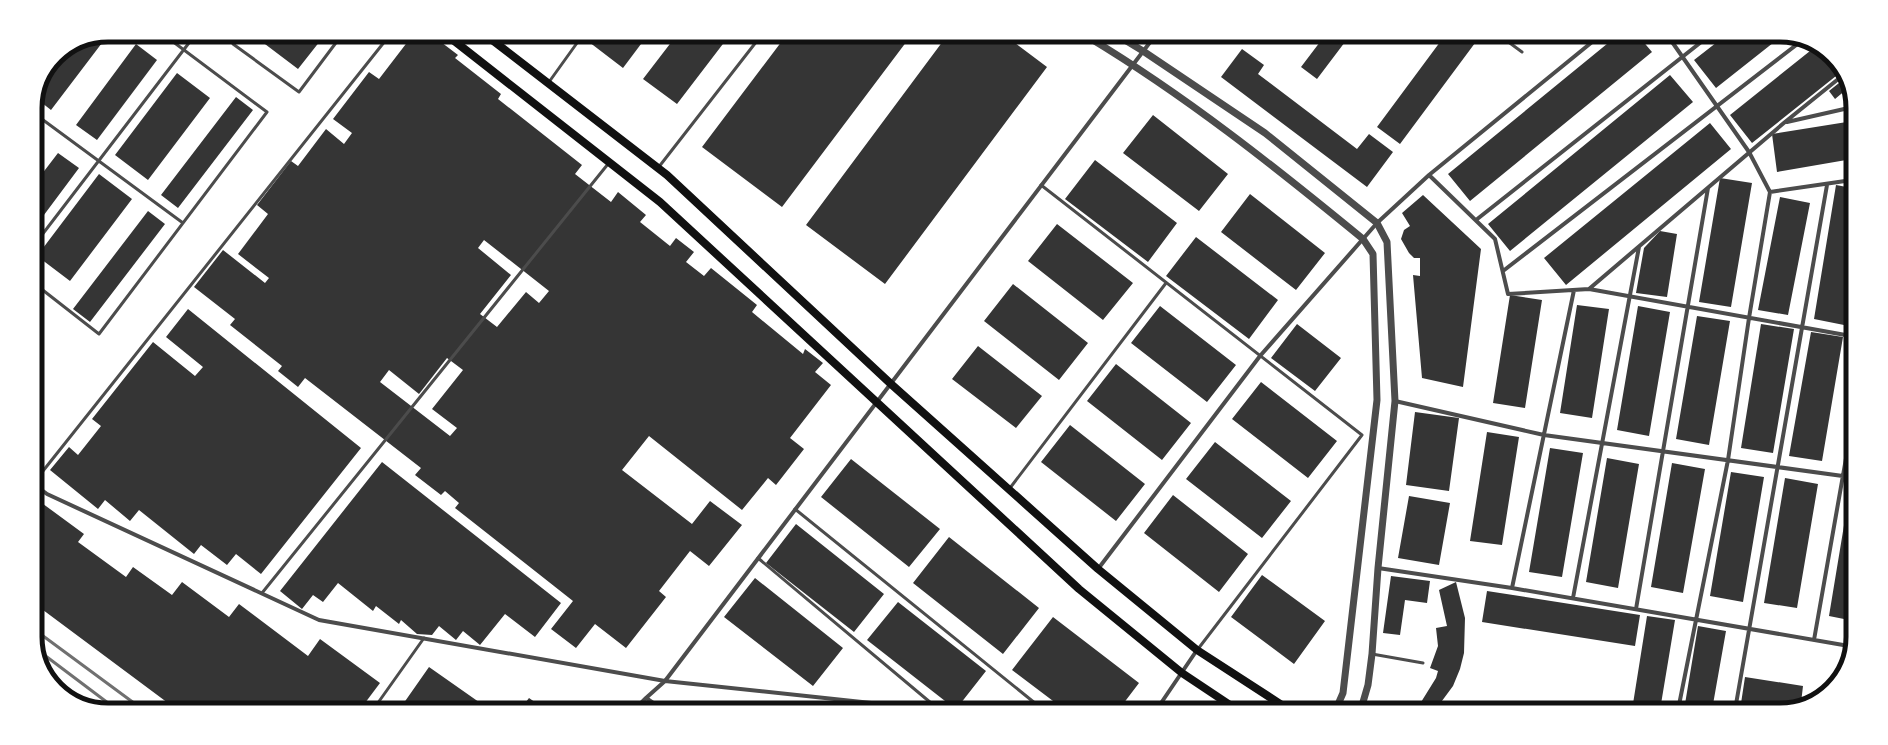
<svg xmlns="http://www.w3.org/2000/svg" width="1888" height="745" viewBox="0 0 1888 745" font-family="'Exo 2',sans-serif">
	<rect width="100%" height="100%" fill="#fff"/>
	<path fill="#353535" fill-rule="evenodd" d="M108,35L51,110L37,99L57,56L80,40Z
		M259,35H273L324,36L298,69L257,38Z
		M412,36H433L458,55L455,58L501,94L498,99L582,165L575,174L611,202L618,192L646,215L640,222L670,246L676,238L694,252L686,262L704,276L711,268L757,305L752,312L803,354L805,349L823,363L815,372L831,385L790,438L804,449L776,485L768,478L742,510L649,436L622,470L692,524L710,501L742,525L709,566L690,551L659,591L666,597L626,648L595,624L576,648L551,629L573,601L455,508L459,503L445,491L441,495L415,475L421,468L305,378L298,387L278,371L282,366L230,325L235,319L194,287L223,250L265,283L269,278L238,254L268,214L257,205L291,161L298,166L326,129L344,144L352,133L333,119L369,72L379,79ZM484,240L549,291L539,303L526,292L497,327L480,314L511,275L478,248ZM447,358L463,370L432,409L457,428L450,436L380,382L389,370L419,394Z
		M594,36H647L623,68L589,42Z
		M676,36H729L677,104L643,79Z
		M785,37H910L782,207L702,147Z
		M946,37H1007L1047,67L885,284L806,225Z
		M1323,38H1348L1317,79L1301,67Z
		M1443,38H1468L1475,43L1400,144L1377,127Z
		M1613,39H1641L1652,52L1470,201L1448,174Z
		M1721,39H1778L1716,88L1694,60Z
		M136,44L157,60L97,140L76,125Z
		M1815,47L1838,63L1841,72L1752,143L1730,115Z
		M1242,49L1264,65L1258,74L1357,149L1369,134L1393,152L1367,187L1221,77Z
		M177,73L210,98L148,180L115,155Z
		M1670,75L1693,102L1510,251L1488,224Z
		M1844,79L1847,89L1835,99L1829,91Z
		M236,97L253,110L178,208L161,195Z
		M1153,115L1228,174L1199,211L1123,153Z
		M1853,121L1852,159L1777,172L1772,134Z
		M1710,123L1731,149L1566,285L1544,258Z
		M58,153L79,168L35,227V183Z
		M1095,160L1177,223L1148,262L1065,199Z
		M99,174L132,199L70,281L37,256Z
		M1720,178L1752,183L1731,307L1699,302Z
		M1836,185L1852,188V283L1844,325L1814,319Z
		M1250,194L1325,253L1296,290L1221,232Z
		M1423,195L1481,249L1463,387L1422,378L1413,275L1420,276V258H1414L1409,253L1401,239L1404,230L1410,226L1402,213Z
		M1780,197L1810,203L1788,315L1758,310Z
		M148,211L165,224L90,322L73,309Z
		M1057,224L1133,283L1103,320L1028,261Z
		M1660,231L1677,234L1667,297L1636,293L1644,248Z
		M1196,237L1278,300L1249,339L1166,276Z
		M1013,284L1088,343L1059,380L984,321Z
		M1510,295L1542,300L1525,408L1493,403Z
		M1577,305L1609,309L1592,418L1560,413Z
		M1160,306L1236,365L1207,402L1131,343Z
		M1638,306L1670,312L1649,436L1617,430Z
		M188,309L361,448L261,574L236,554L227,565L201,545L194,554L139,510L130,521L105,500L98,509L50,470L69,447L78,455L101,426L92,419L153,342L195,376L203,367L166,337Z
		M1697,316L1730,321L1709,445L1676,439Z
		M1297,324L1341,358L1315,391L1271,358Z
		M1761,324L1794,329L1773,453L1741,448Z
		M1811,332L1843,337L1822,461L1789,456Z
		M978,346L1042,396L1016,428L952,379Z
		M1116,364L1191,423L1162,460L1087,401Z
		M1261,382L1337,441L1308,478L1232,419Z
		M1415,412L1459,418L1449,491L1406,485Z
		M1070,425L1145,484L1116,521L1041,462Z
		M1487,432L1519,437L1502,545L1470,541Z
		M1215,442L1291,501L1262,538L1186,479Z
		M1550,448L1583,453L1562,577L1529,572Z
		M1607,458L1639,464L1618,588L1586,582Z
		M851,459L940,529L909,567L821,497Z
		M382,462L561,603L535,637L505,614L480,645L463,631L456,640L439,626L432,635L417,634L401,620L399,624L376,606L373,611L338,583L323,602L313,595L302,609L280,591Z
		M1672,463L1705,469L1683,593L1651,587Z
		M1731,472L1764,477L1743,602L1710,596Z
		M1785,478L1818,484L1797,608L1764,603Z
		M1173,495L1248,554L1219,592L1144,533Z
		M1849,495H1850L1849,620L1829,616Z
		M1409,496L1450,503L1439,565L1398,558Z
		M35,498L84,534L78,542L126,577L133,567L172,595L182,582L229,617L239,604L308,656L320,639L380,683L362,707L172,706L35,604Z
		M796,524L884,594L854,632L766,563Z
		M949,537L1039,608L1003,654L913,583Z
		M1262,575L1325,621L1294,664L1231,617Z
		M1391,576L1430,581L1427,603L1405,600L1400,635L1383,633Z
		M755,578L843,648L813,686L724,617Z
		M1456,582L1465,618L1464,653L1460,669L1453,686L1436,709H1421L1418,707L1436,678L1438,671L1430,668L1438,646L1436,628L1447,626L1439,590Z
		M1487,591L1640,615L1635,646L1482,622Z
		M898,602L986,671L957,708H954L867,640Z
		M1647,616L1675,620L1660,710H1632Z
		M1053,617L1139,683L1120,708L1061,707L1012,670Z
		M1698,626L1726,631L1712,710H1684Z
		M429,667L486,707H401Z
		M1745,677L1803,686L1801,703L1780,710H1740Z
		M529,698L542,707H522Z"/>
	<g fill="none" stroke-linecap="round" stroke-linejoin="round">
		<path stroke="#4c4c4c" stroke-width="3" d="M240,35L233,44L299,92L341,36
			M1503,38L1522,52
			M549,82L582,36
			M35,114L183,223
			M658,168L760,37
			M1041,185L1362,435L1198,649
			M35,244L195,35
			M35,284L99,334L267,112L164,35
			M35,481L389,36
			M1010,488L1166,283
			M795,509L1041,708
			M758,558L937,708
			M262,593L608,164
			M1372,654L1423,663
			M375,707L424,638"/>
		<path stroke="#4c4c4c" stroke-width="4" d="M1670,39L1749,152L1770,192L1749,318L1728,460L1678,710
			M1787,122L1853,107
			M1429,175L1495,239L1508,294L1589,289L1785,122L1842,76
			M1770,192L1852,180
			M1476,220L1705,39
			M1503,271L1804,39
			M1589,289L1851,336
			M1395,401L1544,435L1850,477
			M35,485L47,494L319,620L665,681L918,708
			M1378,568L1512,588L1849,646
			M1098,569L1260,356L1377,223L1429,175L1597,38
			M1512,588L1574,290
			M1573,598L1639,247
			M1636,609L1708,188
			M1814,640L1851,430
			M637,707L646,698
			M659,707L646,698L665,681L1154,37
			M1157,709L1197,650
			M1735,710L1827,185"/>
		<path stroke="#4c4c4c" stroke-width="7" d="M1088,37C1186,96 1274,166 1363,239L1373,254L1377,400L1343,693L1336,709
			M1120,37L1143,51L1265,133L1377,223L1387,242L1395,401L1378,568L1372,654L1368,685L1361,709"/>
		<path stroke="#111" stroke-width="8" d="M448,36L660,202L1079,589L1182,673L1236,709
			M487,36L667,175L891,384L1098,569L1197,650L1288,709"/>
		<path stroke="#707070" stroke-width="3" d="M35,630L138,706
			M39,651L112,706"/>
	</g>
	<path d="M0 0H1888V745H0ZM108 42H1780A66 66 0 0 1 1846 108V637A66 66 0 0 1 1780 703H108A66 66 0 0 1 42 637V108A66 66 0 0 1 108 42Z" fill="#fff" fill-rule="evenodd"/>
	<path fill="none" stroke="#111" stroke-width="5" d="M108 42H1780A66 66 0 0 1 1846 108V637A66 66 0 0 1 1780 703H108A66 66 0 0 1 42 637V108A66 66 0 0 1 108 42Z"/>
</svg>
